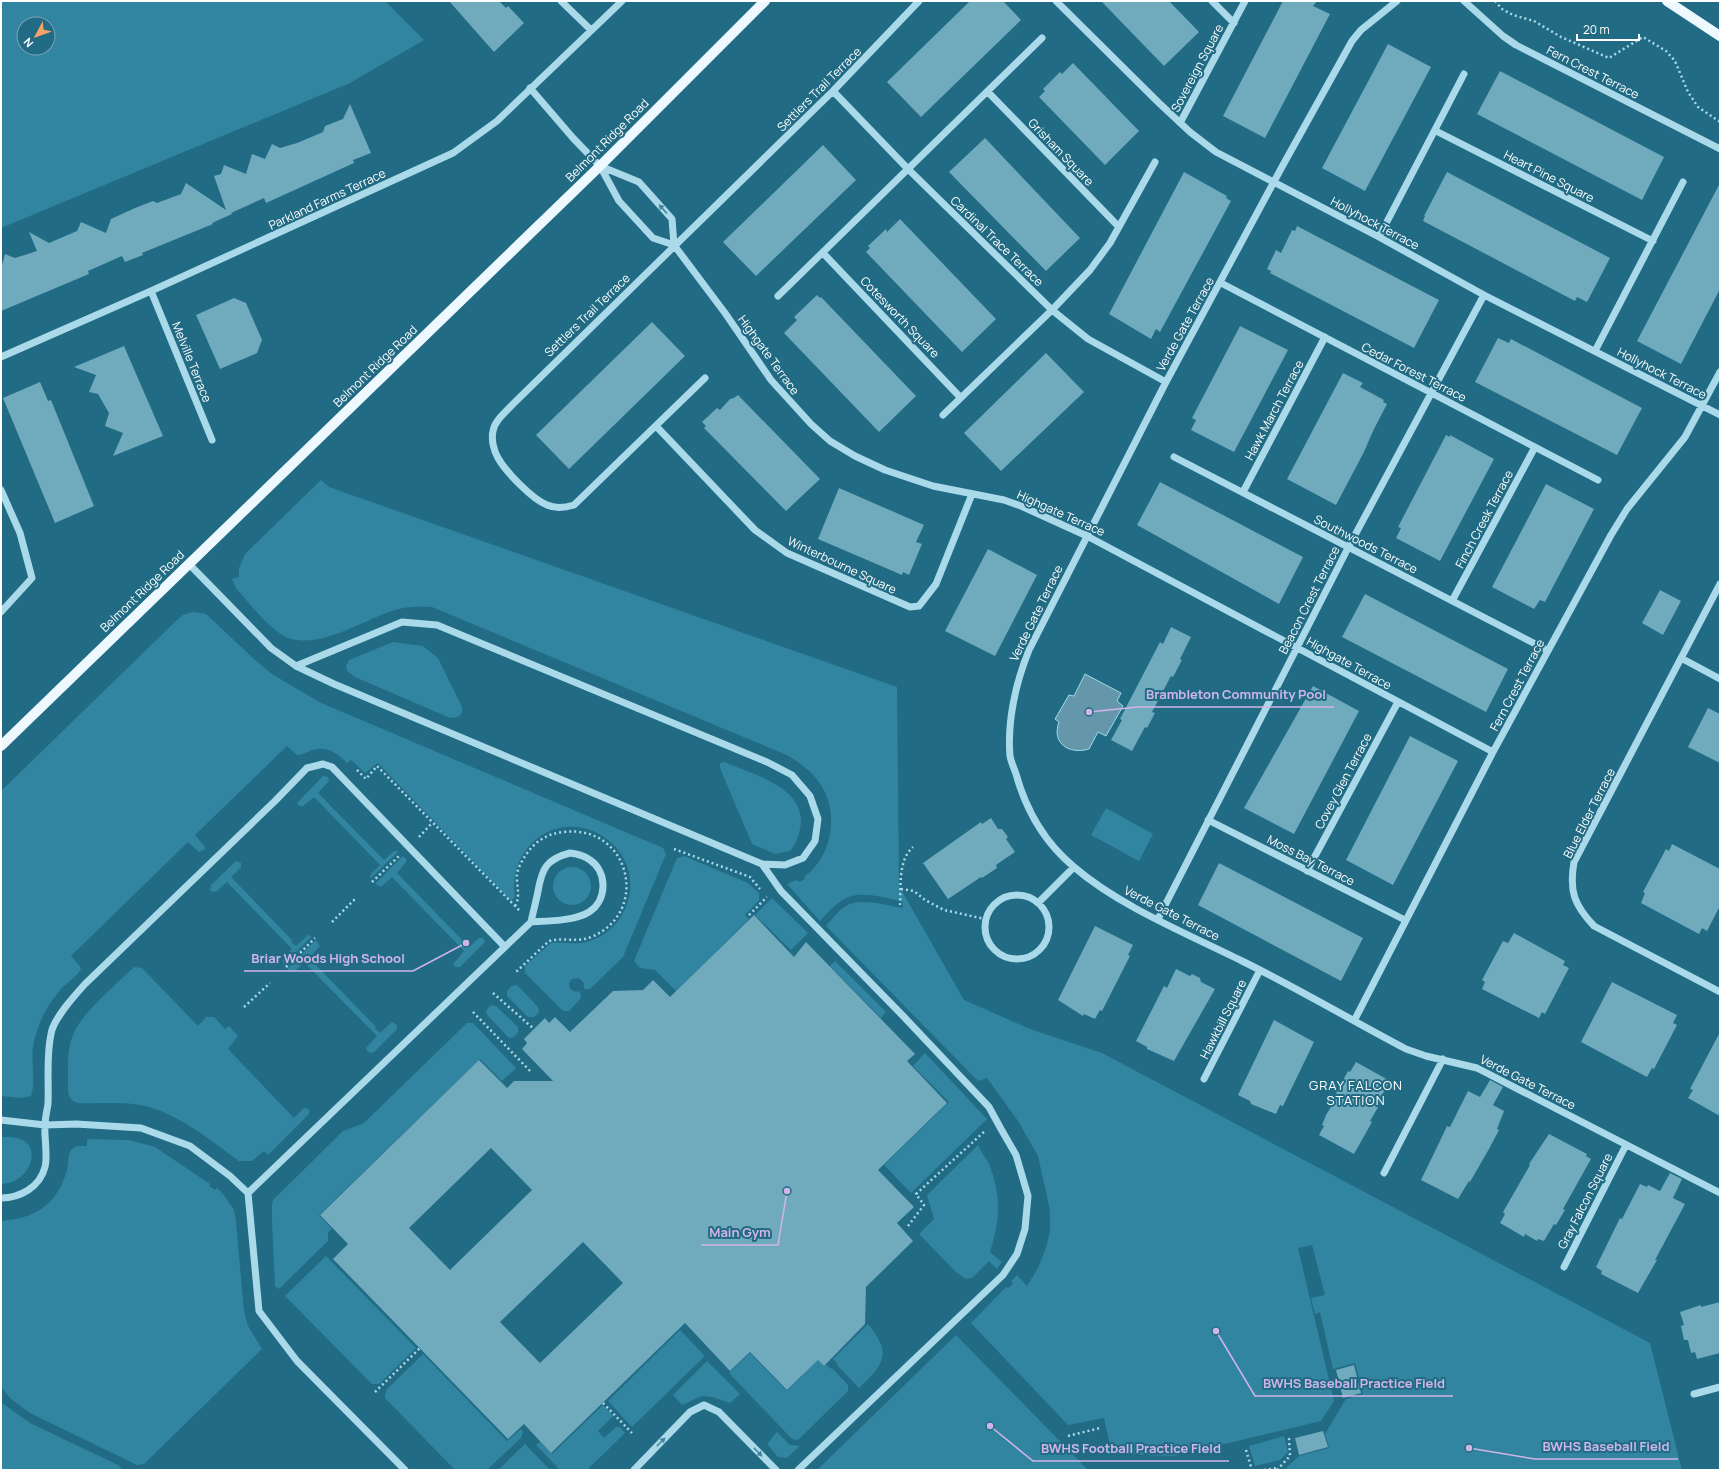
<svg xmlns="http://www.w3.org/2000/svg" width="1721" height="1471" viewBox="0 0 1721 1471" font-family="Manrope,sans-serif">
	<rect width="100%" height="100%" fill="#216b84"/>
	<path fill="#3285a0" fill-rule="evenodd" d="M1,1H385L424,40L350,83L1,228ZM24,24H48V48H24Z
		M321,480L329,487L897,687L899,886L964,1000L1030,1029L1102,1053L1650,1343L1682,1470H1284L1299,1456L1329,1448L1325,1434L1346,1399L1363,1394L1355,1363L1333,1369L1320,1312L1315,1314L1311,1298L1325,1295L1312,1245L1298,1248L1334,1401L1321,1421L1174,1456L1112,1454L1104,1418L1068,1425L971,1323L1006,1287L1008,1288L1013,1284L1011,1281L1017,1275L1027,1286L1038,1268L1046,1248L1050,1231V1210L1038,1156L1018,1121L987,1078L978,1081L826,926C832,919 839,910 846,906C860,897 888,906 903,908L902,902C890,898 865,892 852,896C840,899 829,911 820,921L787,884L797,880L799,882L805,879L804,877C833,857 840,810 819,782C811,771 801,764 789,756L432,607C421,607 410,606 399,609C365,617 311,658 278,632C262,620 249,603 236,588L232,579L239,577V568L245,554Z
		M193,612L206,614L254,659L272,674L319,702L663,848L666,854L623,957L590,989H584V983L579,978L572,979L569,983L570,989L576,992L580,991L581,998L569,1011H563L525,973V966L551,943C564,941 577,946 590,941C606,936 618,924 625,909C651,850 576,799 531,844C517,859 512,877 515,897L511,901L378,763L365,773L351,760L347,763C337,753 327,746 312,750C307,752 302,755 297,755L287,746L195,835L205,847L204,850L199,852L188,842L71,956L79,965L81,969C76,977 67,983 61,989C46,1006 37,1025 33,1047C31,1063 36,1081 31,1096L21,1098L1,1096V791L178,619L183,615Z
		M393,642L423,646L438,658L462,707V713L458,717L450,718L355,677L347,671L346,666L349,660Z
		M724,762C752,774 809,788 800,829C798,838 796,844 790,851L775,854L752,844L720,768V763Z
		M323,776L328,777L329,781L318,793L384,860L394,851H399L370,879L371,874L380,865L314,797L303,806H299L297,803Z
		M1106,808L1153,834L1139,861L1091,835Z
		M403,856L406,859V862L397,873L469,947L479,938H483L485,942L460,967H455L453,964L464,951L392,877L381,887L375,884Z
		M684,856L748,883L759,893V900L745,915L749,919L676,991L655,970L640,968L634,961L677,858Z
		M236,861L241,863V867L231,877L292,940L291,942L296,946L308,935L312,936L283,965V959L292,949L227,882L217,891L213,892L210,890L211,885Z
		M553 886a19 19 0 1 1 38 0a19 19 0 1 1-38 0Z
		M772,898L808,933L791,950L755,915Z
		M316,940L320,946L309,958L376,1027L375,1029L380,1033L392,1022L397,1025V1029L373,1053L368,1052L366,1048L377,1036L304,962L294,972L290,971L287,969Z
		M835,961L886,1012L881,1018L830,966Z
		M134,967L142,968L198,1026L206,1017H214L225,1029L229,1026L238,1036L228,1049L294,1118L304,1108L309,1109V1114L268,1155L264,1151L252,1161H239C210,1140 180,1115 145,1106C123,1101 99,1104 78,1103C67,1100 68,1091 68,1081C68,1065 67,1050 73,1035C82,1012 116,985 134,967Z
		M517,985L538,1007L539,1012L534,1017H528L507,996V991L512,986Z
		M491,1005L496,1006L518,1027V1032L514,1037L509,1038L487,1015L486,1011Z
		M467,1023H473L516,1068L502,1081L480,1059L319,1215L332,1229L328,1232V1241L279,1289L275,1286L272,1221V1205L273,1200L343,1131L362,1124L366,1121Z
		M925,1053L987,1119L911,1193L884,1165L949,1102L913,1066Z
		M1,1137C7,1137 14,1137 20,1139C44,1148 28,1184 1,1184Z
		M87,1139L129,1140L155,1147L210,1184L209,1186L215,1190L217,1188L223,1194L234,1210L236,1222L244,1311L248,1326L262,1349L144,1464L137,1465L30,1413L11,1399L2,1388L1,1221C36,1218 57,1205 67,1170C69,1164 67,1154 72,1149C76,1145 81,1146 87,1146Z
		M978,1145C981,1152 986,1158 989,1164C1002,1197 1000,1220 990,1252L1002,1262L997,1269L989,1261L972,1278L966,1279L956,1272L919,1234L934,1219L927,1195Z
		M326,1256L416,1348L379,1384H372L285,1296Z
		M868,1324C892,1354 885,1363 859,1388L837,1365V1363L833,1359Z
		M680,1330L705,1356L632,1427L608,1401Z
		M956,1335L1088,1470H817Z
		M750,1353L787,1391L818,1360L824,1366L827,1365L831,1369L832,1368L848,1385V1391L798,1440L792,1439L729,1373Z
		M423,1354L507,1441L521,1429L523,1432L521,1438L487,1470H455L385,1398L386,1390Z
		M707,1361L740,1394L730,1403L712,1397L702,1396L682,1405L673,1395Z
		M2,1403L30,1423L118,1465L123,1470H1Z
		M603,1405L613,1416L598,1431L604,1438L616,1427H620L625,1433L587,1470H560L536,1445L540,1442L552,1454Z
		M777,1432L790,1445L800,1446L787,1458L778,1457L767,1444Z
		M1284,1436L1288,1452L1280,1460L1255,1466L1249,1446Z
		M525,1444L550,1470H498Z"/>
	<path fill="#6497a9" stroke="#9ed9ea" d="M1085,674L1121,693L1117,701L1123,706L1106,736L1098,732L1089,749C1069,755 1051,743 1059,722L1055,719L1069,695L1074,696Z"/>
	<path fill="#6faabd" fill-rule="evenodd" d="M449,1H499L506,8L508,6L524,23L494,52Z
		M970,1H1003L1021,20L921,117L887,82Z
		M1101,1H1169L1199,32L1164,66Z
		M1283,1H1317L1313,6L1330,14L1265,138L1223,116Z
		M1388,44L1431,67L1365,191L1322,168Z
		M1073,63L1139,131L1105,165L1039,97L1045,91L1043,89L1060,72L1062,74Z
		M1500,71L1664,157L1642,200L1477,114Z
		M350,104L371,153L353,160L354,163L266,203L264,198L231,213L232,214L212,223L213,224L142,253L143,255L125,262L122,256L88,271L89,274L1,311V269L5,254L15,258L37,251L29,232L49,243L77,231L81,222L106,233L111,219L135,208L153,201L157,203L181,194L186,183L226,210L214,176L221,174L224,165L246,174L252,154L265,159L272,144L280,148L297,143L323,132L325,126L343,119Z
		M985,138L1080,238L1046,271L949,172Z
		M823,145L856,180L756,276L723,242Z
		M1184,172L1227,196L1226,198L1231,201L1160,332L1156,329L1151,339L1109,314Z
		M1447,172L1610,258L1587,302L1577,297L1575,301L1423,221L1425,216H1424Z
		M1720,183V289L1681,364L1637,341Z
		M900,219L996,319L962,352L866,252L870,248L868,246L886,229L887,232Z
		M1297,226L1439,300L1414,348L1270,273L1271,271L1267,269L1276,250L1281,253L1292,230L1295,231Z
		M817,295L820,298L821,297L916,396L879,432L784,333L797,320L794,317Z
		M234,298L246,303L262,340L257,353L220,369L196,315Z
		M652,322L685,356L569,469L536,435Z
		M1240,326L1288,350L1234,452L1191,430L1196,420L1192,418Z
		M1498,338L1509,343L1511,339L1642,408L1617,455L1475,382Z
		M124,346L163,436L113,456L123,433L105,426L109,413L98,394L89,392L96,375L74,367Z
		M1046,353L1084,392L1001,471L964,433Z
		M1343,373L1363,383L1360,387L1384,400L1383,402L1387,404L1373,431L1364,452L1336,505L1287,479Z
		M40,382L48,401L51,400L94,506L55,523L3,398Z
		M738,395L820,479L786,511L704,428L706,426L702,422L717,408L720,410L730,399L734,398Z
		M1446,435L1450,437V435L1494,459L1440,561L1396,538L1401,528L1398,527Z
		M1160,482L1303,557L1279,604L1137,525Z
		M1546,484L1594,509L1545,602L1540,600L1534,609L1492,587Z
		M839,488L924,525L916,542L922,544L909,575L903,572L902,575L818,539Z
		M988,549L1037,575L995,656L945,631Z
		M1660,590L1681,601L1663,635L1642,623Z
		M1365,594L1508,669L1486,712L1342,637Z
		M1171,627L1191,637L1180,659L1182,660L1173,677L1171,676L1152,712L1155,713L1147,728L1145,727L1132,751L1111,740L1122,720L1120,719L1160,642L1163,644Z
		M1313,686L1359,711L1294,834L1244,808Z
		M1708,708L1720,714V763L1688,747Z
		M1410,736L1458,761L1393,885L1346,860Z
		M991,818L998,829H1002L1008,837L1006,839L1015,852L996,865L997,868L982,878L981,877L948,899L923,863L981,822L982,824Z
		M1672,844L1720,869V906L1707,931L1702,928L1699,934L1641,903L1645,893L1643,892L1666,849L1669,851Z
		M1219,863L1363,938L1341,981L1198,905Z
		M754,915L794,957L806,942L915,1054L907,1061L947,1103L878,1170L914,1207L897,1223L913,1241L866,1287L865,1324L824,1366L818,1360L787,1390L750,1352L730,1371L685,1323L551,1453L524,1424L508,1439L333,1259L348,1244L320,1215L479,1060L507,1088L514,1081H553L522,1049L527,1043L524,1039L545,1018L549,1023L555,1017L570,1032L613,991L643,990L653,980L670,997ZM491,1148L532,1190L450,1270L409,1228ZM583,1242L623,1283L540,1363L500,1322Z
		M1095,926L1133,945L1128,955L1130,956L1102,1011L1100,1010L1095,1019L1084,1014L1083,1016L1058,1000Z
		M1514,933L1565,961L1563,965L1569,968L1545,1014L1542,1012L1539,1018L1482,989L1485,982L1482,980L1503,941L1508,943Z
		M1176,969L1190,976L1192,974L1200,978L1201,982L1215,989L1174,1061L1147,1049V1047L1136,1041L1164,986L1167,988Z
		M1612,982L1677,1015L1673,1023L1677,1025L1654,1069L1652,1068L1647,1077L1581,1042Z
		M1274,1020L1314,1042L1283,1106L1280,1105L1276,1114L1251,1104L1250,1101L1238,1095Z
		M1720,1032V1116L1688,1098L1693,1090L1690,1089Z
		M1356,1062L1390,1081L1378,1102L1380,1104L1370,1121L1372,1122L1354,1154L1319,1135L1324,1126L1322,1125L1326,1115L1338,1095L1336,1093L1348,1071L1350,1072Z
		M1490,1080L1503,1087L1493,1105L1504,1111L1497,1129L1499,1130L1489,1149L1470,1182L1469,1181L1458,1199L1421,1180L1439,1143L1447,1126L1450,1127L1468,1091L1480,1097Z
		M1549,1134L1587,1154L1586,1156L1591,1159L1563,1209L1565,1210L1556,1225L1554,1224L1544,1241L1538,1239L1537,1241L1525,1234L1524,1237L1500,1223L1505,1214L1503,1212L1530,1165L1529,1164Z
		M1670,1173L1682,1179L1673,1198L1685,1204L1655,1260H1657L1638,1293L1601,1274L1602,1271L1596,1267L1620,1218L1622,1219L1640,1184L1647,1187L1648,1185L1660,1191Z
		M1720,1302V1353L1697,1359L1695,1352L1691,1353L1688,1340H1684L1681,1326L1684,1325L1680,1312L1701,1305V1307Z
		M1354,1365L1361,1393L1343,1398L1336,1370Z
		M1323,1431L1328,1447L1299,1455L1295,1438Z"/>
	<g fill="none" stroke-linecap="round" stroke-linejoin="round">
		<path stroke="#aadae9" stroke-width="2.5" stroke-dasharray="2 3" stroke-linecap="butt" d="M1495,1L1502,9L1513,15L1534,21L1561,37L1609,58L1643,37L1666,51L1675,61L1688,92L1698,107L1720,122
			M357,770L366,779L377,766L519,910
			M419,837L432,823
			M674,849L750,877L760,889
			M372,882L399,856
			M901,889L914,891L925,900L944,910L985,919
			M900,905C901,886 898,860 913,847
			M515,906C521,897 516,884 517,874C519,864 526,854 532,847C541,838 551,833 564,832C630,824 651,913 591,937C577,943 563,937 549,941L516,972
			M749,915L767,897
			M332,922L356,898
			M286,967L315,938
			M493,993L534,1029
			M244,1007L270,983
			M473,1012L532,1073
			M908,1226L924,1205L916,1194L985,1131
			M375,1392L420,1348
			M603,1403L632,1433
			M1068,1436L1100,1428
			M1246,1450L1252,1470
			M1264,1470L1277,1468
			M1277,1470L1290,1456L1289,1438"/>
		<path stroke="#aadae9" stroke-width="7" d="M561,1L591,30
			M1056,1L1159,103L1190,132L1216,152L1379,237L1484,295L1720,415
			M1212,1L1234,23
			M1397,1L1361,30L1352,41L1283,165L1166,382L1029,650C1016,682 1007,721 1010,756C1011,762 1014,768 1016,774C1026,810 1045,843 1074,867C1119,906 1188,934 1242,961C1297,988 1351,1020 1406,1049L1426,1056L1477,1068L1720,1193
			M1464,1L1503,36L1516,45L1720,149
			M530,88L573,138L600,166L619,201L653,238L674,245
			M833,91L908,169L1052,310L1088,339L1166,382
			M988,92L1119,227
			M1180,123L1245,1
			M1436,131L1653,241
			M600,166L639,182L672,219L674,245L725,313L771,380L811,424L830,441L855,456L885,470L933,486L1004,500L1021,506L1087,536L1493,752
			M1379,237L1464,74
			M823,253L960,397
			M1221,283L1598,480
			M151,291L212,440
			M778,296L1042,38
			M1595,351L1683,182
			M1,357L151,291L453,153L497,121L622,1
			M705,378L574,505C564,508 556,509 547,505C532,499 506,472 498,458C494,451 491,440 493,431C495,420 506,412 513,404L833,91L919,1
			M943,415L1052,310L1090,270L1110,243L1155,162
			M656,426L755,530L787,553L910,607L919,606L936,584L972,494
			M1174,457L1547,650
			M1,490L20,533L32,578L1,612
			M1243,492L1325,337
			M189,564L271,648L296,666L334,684L762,864L785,865L803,858L815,841L818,819L810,796L792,775L767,762L437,625L402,622L296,666
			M1720,584L1574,862C1569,891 1574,905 1594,926L1720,992
			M1452,601L1535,447
			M1681,658L1720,679
			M1208,820L1405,920
			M570,853C577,854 584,855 590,860C608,872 607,901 589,912C575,921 547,921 531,922C533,912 536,902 538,891C542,869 546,859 570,853Z
			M762,864L781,891L905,1018L989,1107L1001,1129L1016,1155L1028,1196L1025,1229L1017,1254L1003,1275L798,1470
			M1307,871L1398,702
			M985 927a32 32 0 1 1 64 0a32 32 0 1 1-64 0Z
			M1038,903L1074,867
			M1158,919L1348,548L1484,295
			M1354,1021L1493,752L1611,535L1627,509L1685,437L1720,372
			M1204,1079L1260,970
			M1,1120L45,1125L76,1124L141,1128L190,1146L230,1176L248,1193L259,1311L297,1361L405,1470
			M1384,1173L1443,1059
			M248,1193L531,922
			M1,1198C20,1198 40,1187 45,1167C48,1156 44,1137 45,1125C45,1118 47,1111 48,1104C49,1080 46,1057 51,1034C53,1019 75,995 85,984L275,801L307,768L323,764L332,767L505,947
			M1564,1267L1626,1145
			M1694,1394L1720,1387
			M634,1470L690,1412L704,1405L719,1412L776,1470"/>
		<path stroke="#edf9fe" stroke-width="10" d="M1667,1L1720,36
			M1,746L600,166L765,1"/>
	</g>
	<defs><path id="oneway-solid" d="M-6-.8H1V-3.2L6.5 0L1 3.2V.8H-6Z"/></defs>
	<g fill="#43879d">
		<use href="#oneway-solid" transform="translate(663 209) rotate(-132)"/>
		<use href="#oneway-solid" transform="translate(661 1442) rotate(-45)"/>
		<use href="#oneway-solid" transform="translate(758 1452) rotate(46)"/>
	</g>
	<g text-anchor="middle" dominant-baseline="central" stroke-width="4" stroke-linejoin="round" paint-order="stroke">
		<g font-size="12" fill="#fff" stroke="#216b84">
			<text transform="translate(1197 68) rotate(-62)">Sovereign Square</text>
			<text transform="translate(1593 72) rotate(27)">Fern Crest Terrace</text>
			<text transform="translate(819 89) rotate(-45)">Settlers Trail Terrace</text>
			<text transform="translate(607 140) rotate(-45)">Belmont Ridge Road</text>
			<text transform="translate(1061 152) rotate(46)">Grisham Square</text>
			<text transform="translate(1549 176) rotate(27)">Heart Pine Square</text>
			<text transform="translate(327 199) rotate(-25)">Parkland Farms Terrace</text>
			<text transform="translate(1375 223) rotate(28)">Hollyhock Terrace</text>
			<text transform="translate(997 241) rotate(44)">Cardinal Trace Terrace</text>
			<text transform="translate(587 315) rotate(-44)">Settlers Trail Terrace</text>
			<text transform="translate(900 317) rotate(46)">Cotesworth Square</text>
			<text transform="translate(1185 324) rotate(-61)">Verde Gate Terrace</text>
			<text transform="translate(769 355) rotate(54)">Highgate Terrace</text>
			<text transform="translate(192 362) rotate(68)">Melville Terrace</text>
			<text transform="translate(375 366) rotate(-44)">Belmont Ridge Road</text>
			<text transform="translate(1414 372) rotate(27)">Cedar Forest Terrace</text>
			<text transform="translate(1662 373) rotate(27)">Hollyhock Terrace</text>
			<text transform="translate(1274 410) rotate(-62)">Hawk March Terrace</text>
			<text transform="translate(1061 513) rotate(24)">Highgate Terrace</text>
			<text transform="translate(1484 519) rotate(-62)">Finch Creek Terrace</text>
			<text transform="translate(1366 544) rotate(27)">Southwoods Terrace</text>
			<text transform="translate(842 565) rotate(25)">Winterbourne Square</text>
			<text transform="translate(142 591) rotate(-44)">Belmont Ridge Road</text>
			<text transform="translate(1309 600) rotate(-63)">Beacon Crest Terrace</text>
			<text transform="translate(1036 613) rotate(-64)">Verde Gate Terrace</text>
			<text transform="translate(1349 663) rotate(29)">Highgate Terrace</text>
			<text transform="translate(1517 685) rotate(-62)">Fern Crest Terrace</text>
			<text transform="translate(1343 781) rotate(-62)">Covey Glen Terrace</text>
			<text transform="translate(1589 813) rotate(-63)">Blue Elder Terrace</text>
			<text transform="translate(1311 860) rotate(27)">Moss Bay Terrace</text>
			<text transform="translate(1172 913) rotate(27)">Verde Gate Terrace</text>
			<text transform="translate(1223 1019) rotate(-63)">Hawkbill Square</text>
			<text transform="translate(1528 1082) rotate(27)">Verde Gate Terrace</text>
			<text transform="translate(1585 1201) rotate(-63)">Gray Falcon Square</text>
		</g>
		<g font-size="13" letter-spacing="1" fill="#fff" stroke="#216b84">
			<text x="1356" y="1085">GRAY FALCON<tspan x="1356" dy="15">STATION</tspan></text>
		</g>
	</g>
	<path fill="none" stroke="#d1b5e9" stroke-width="1.5" d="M1089 712L1138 707H1334M466 943L413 971H244M787 1191L778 1245H701M1216 1331L1255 1396H1453M1469 1448L1535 1459H1678M990 1426L1033 1461H1229"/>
	<g fill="#d1b5e9" stroke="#216b84" stroke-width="1.5">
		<circle cx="1089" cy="712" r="4"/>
		<circle cx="466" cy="943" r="4"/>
		<circle cx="787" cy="1191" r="4"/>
		<circle cx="1216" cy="1331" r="4"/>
		<circle cx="1469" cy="1448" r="4"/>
		<circle cx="990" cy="1426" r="4"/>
	</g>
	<g font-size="13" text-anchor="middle" font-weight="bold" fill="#d1b5e9" stroke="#216b84" stroke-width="4" stroke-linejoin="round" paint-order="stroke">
		<text x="1236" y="699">Brambleton Community Pool</text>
		<text x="328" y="963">Briar Woods High School</text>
		<text x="740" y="1237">Main Gym</text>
		<text x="1354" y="1388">BWHS Baseball Practice Field</text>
		<text x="1606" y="1451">BWHS Baseball Field</text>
		<text x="1131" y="1453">BWHS Football Practice Field</text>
	</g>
	<rect width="1721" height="1471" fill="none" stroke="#ffffff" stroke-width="4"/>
	<g transform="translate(36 36) rotate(229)"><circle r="19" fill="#216b84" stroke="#7aa6b5"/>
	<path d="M0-3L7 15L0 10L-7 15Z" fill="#f5a36b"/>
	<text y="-6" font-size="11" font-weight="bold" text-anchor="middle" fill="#ffffff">N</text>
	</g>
	<path d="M1577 34v6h62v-6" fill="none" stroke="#ffffff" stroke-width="2"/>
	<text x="1583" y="34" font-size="12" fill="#ffffff" stroke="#216b84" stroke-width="3" paint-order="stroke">20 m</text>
</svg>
